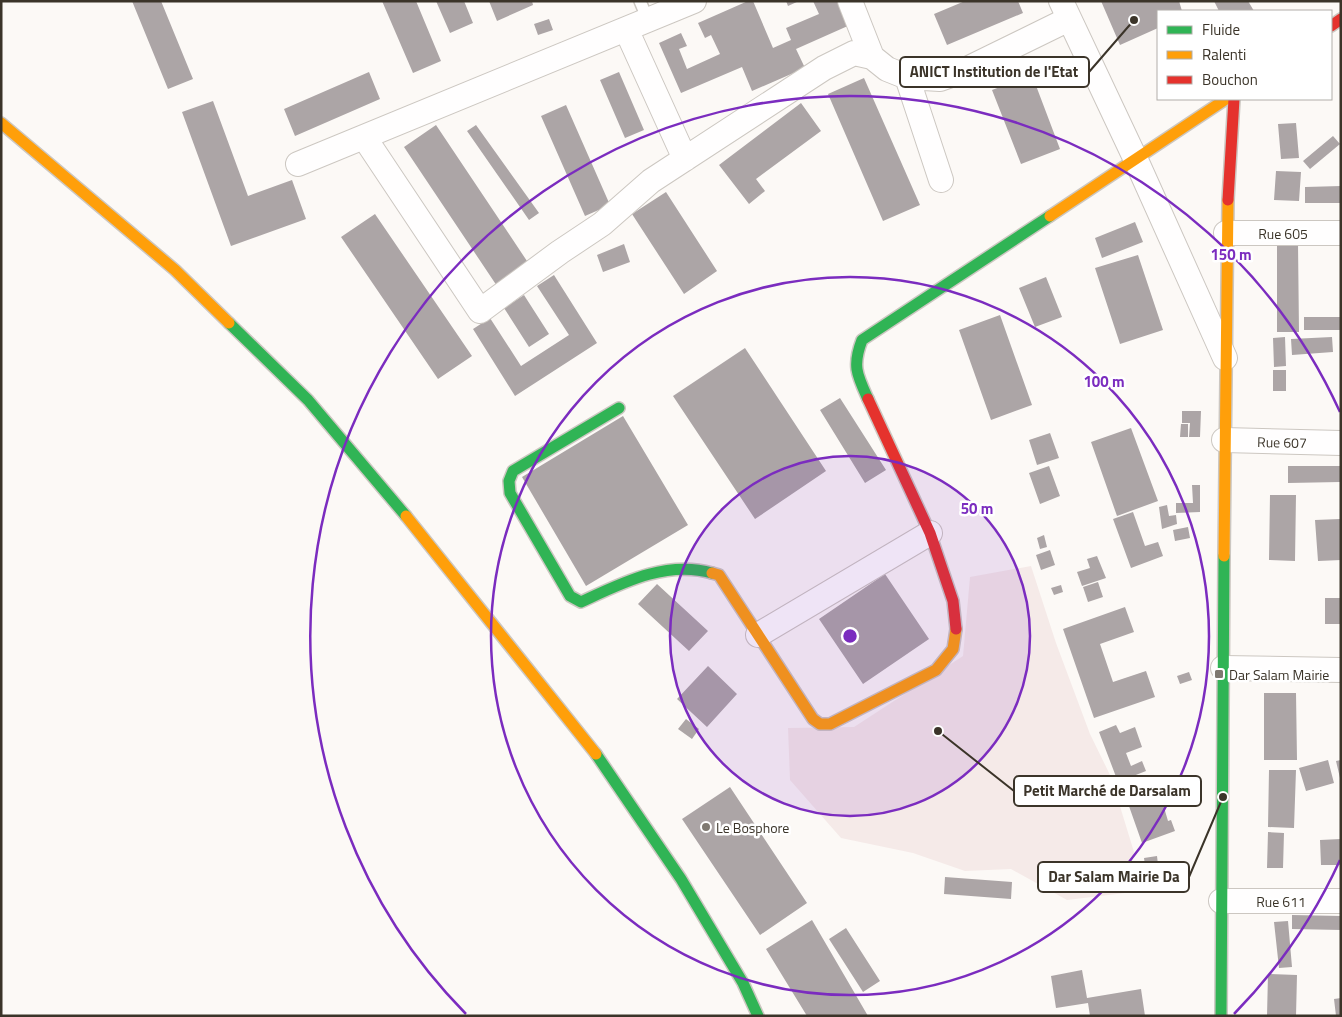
<svg xmlns="http://www.w3.org/2000/svg" width="1342" height="1017" viewBox="0 0 1342 1017" font-family="'Titillium Web',sans-serif">
	<rect width="100%" height="100%" fill="#fcf9f6"/>
	<path fill="#f5eae8" d="M1031,566L1056,643L1090,734L1111,777L1134,852L1125,893L1067,900L1011,869L965,871L913,853L841,838L790,780L788,728L854,727L963,656L970,577Z"/>
	<path fill="#aca5a6" d="M132,1H161L193,79L168,89Z
		M382,1H416L441,61L413,73Z
		M436,1H464L473,23L450,33Z
		M489,1H532L533,5L497,21Z
		M748,1H753L773,48L791,40L786,28L819,14L813,1H840L850,25L796,49L805,68L752,91L742,67L681,93L659,43L681,33L687,46L679,49L687,69L720,54L711,35L705,38L698,23Z
		M786,1H799L788,6Z
		M965,1H1018L1023,13L947,45L934,14Z
		M1101,1H1179L1182,11H1158V28L1120,45Z
		M1214,1H1248L1254,11H1219Z
		M549,19L553,30L538,35L534,24Z
		M369,72L380,99L295,136L284,109Z
		M619,72L644,130L625,138L600,80Z
		M1032,75L1060,149L1021,164L992,90Z
		M864,78L920,205L883,221L828,94Z
		M213,101L248,196L292,180L306,219L231,246L182,112Z
		M801,103L821,131L756,179L765,191L749,204L719,165Z
		M566,105L610,205L585,216L541,116Z
		M1296,123L1299,158L1281,159L1278,124Z
		M436,125L531,267L499,289L404,147Z
		M476,125L539,213L529,220L467,131Z
		M1333,136L1340,144L1310,169L1303,161Z
		M1276,171L1301,172L1299,201L1274,200Z
		M1341,186V203H1305V187Z
		M666,192L717,271L684,294L632,214Z
		M375,214L472,356L438,379L341,237Z
		M1135,222L1143,242L1102,258L1095,238Z
		M1277,243H1298L1299,332H1277Z
		M624,244L630,262L603,272L597,255Z
		M1138,255L1163,330L1120,344L1095,268Z
		M554,275L597,343L515,396L473,329L490,318L521,366L569,335L537,286Z
		M1046,277L1062,317L1035,327L1019,288Z
		M524,295L549,334L529,347L504,308Z
		M1000,315L1032,405L991,420L959,330Z
		M1304,317H1341V330H1304Z
		M1285,337L1286,366L1274,367L1273,338Z
		M1332,337L1333,352L1292,355L1291,339Z
		M745,348L826,471L755,519L673,396Z
		M1273,370H1286V391H1273Z
		M840,398L886,470L865,483L820,410Z
		M1182,411H1201L1200,437H1189L1190,423H1182Z
		M623,416L688,525L586,586L522,477Z
		M1181,424H1188V437H1180Z
		M1131,428L1158,501L1117,516L1091,442Z
		M1050,433L1059,458L1037,465L1029,440Z
		M1049,466L1060,496L1040,504L1029,473Z
		M1288,466H1340V482L1288,483Z
		M1192,485H1200V512L1176,513V503H1193Z
		M1270,495H1296L1295,561L1269,560Z
		M1167,505L1169,516L1176,515L1177,524L1162,529L1159,507Z
		M1133,512L1145,546L1158,542L1163,556L1131,568L1113,519Z
		M1340,519L1341,560L1318,561L1315,520Z
		M1188,527L1190,538L1175,541L1173,530Z
		M1044,535L1047,547L1040,549L1037,538Z
		M1050,550L1055,565L1041,570L1036,555Z
		M1097,556L1106,578L1082,586L1077,572L1090,568L1087,559Z
		M885,574L929,639L863,684L819,619Z
		M1098,582L1103,597L1088,602L1083,587Z
		M657,584L708,631L689,651L638,604Z
		M1061,585L1063,592L1054,595L1051,588Z
		M1325,598H1341V624H1325Z
		M1125,607L1134,632L1100,644L1113,682L1146,671L1155,697L1094,718L1063,629Z
		M708,666L737,694L707,727L677,699Z
		M1189,672L1192,680L1180,684L1177,676Z
		M1264,693H1296L1297,760H1264Z
		M686,719L699,729L692,739L678,729Z
		M1116,725L1120,733L1135,727L1142,747L1126,753L1131,766L1142,761L1146,771L1118,782L1099,732Z
		M1328,760L1334,783L1306,791L1299,768Z
		M1341,760V778H1340L1336,761Z
		M1269,770H1296L1294,828L1268,827Z
		M1156,780L1168,821L1171,820L1175,831L1142,843L1124,792Z
		M730,787L807,903L760,935L682,819Z
		M1268,832L1284,833L1283,868H1267Z
		M1341,839V865H1321L1320,840Z
		M1157,856L1161,891L1149,893L1144,858Z
		M945,877L1012,882L1011,899L944,894Z
		M1292,915L1341,916V930L1292,929Z
		M812,920L868,1016H807L766,949Z
		M1288,921L1292,967L1279,968L1274,922Z
		M846,928L880,981L863,992L829,939Z
		M1082,970L1087,998L1141,989L1145,1016H1090L1088,1003L1056,1008L1051,976Z
		M1268,974L1297,975L1296,1016H1267Z
		M1341,998V1016H1336L1334,999Z"/>
	<g fill="none" stroke-linecap="round" stroke-linejoin="round">
		<g stroke="#ccc7c1" stroke-width="14">
			<path id="lane" d="M640,1L648,20"/>
		</g>
		<g stroke="#ccc7c1" stroke-width="26">
			<path id="street" d="M850,1L872,57
				M1061,1L1136,160L1225,358
				M626,29L685,159
				M907,77L941,180
				M364,137L480,311L560,252L602,224L651,181L824,68L854,53L872,57L887,69L907,77L940,79L965,70L1069,19
				M298,164L694,1
				M1226,233H1341
				M1224,440L1341,443
				M758,635L930,533
				M1223,668L1341,670
				M1221,901H1341"/>
		</g>
		<g stroke="#ccc7c1" stroke-width="14">
			<path id="fast" d="M229,323L308,400L406,516
				M868,399C857,375 852,366 862,340L1050,216
				M619,408L513,471L509,481L510,493L570,596L581,602C622,583 666,560 712,573
				M596,754L681,879L743,983L758,1016
				M1221,1016L1224,556"/>
		</g>
		<g stroke="#ccc7c1" stroke-width="14">
			<path id="slow" d="M1,123L175,270L229,323
				M1050,216L1226,99
				M406,516L596,754
				M1224,556L1228,200
				M712,573L719,575L813,719L820,724H830L936,670L953,649L956,629"/>
		</g>
		<g stroke="#ccc7c1" stroke-width="14">
			<path id="jam" d="M1331,26L1341,19
				M1228,200L1234,99
				M868,399L930,533L953,601L956,629"/>
		</g>
		<use href="#lane" stroke="#fffefe" stroke-width="11"/>
		<use href="#street" stroke="#fffefe" stroke-width="24"/>
		<use href="#fast" stroke="#30b455" stroke-width="11"/>
		<use href="#slow" stroke="#ff9f0a" stroke-width="11"/>
		<use href="#jam" stroke="#e5322d" stroke-width="11"/>
	</g>
	<circle cx="850" cy="636" r="180" fill="#7b2cbf" fill-opacity=".12"/>
	<g fill="none" stroke="#7b2cbf" stroke-width="2.5">
		<circle cx="850" cy="636" r="180"/>
		<circle cx="850" cy="636" r="359"/>
		<path d="M1340 860A539 539 0 0 1 1234 1014M466 1014A539 539 0 1 1 1340 412"/>
	</g>
	<g fill="#7f7971" stroke="#fff" stroke-width="2">
		<rect x="1214" y="669" width="10" height="10" rx="2.5"/>
		<circle cx="706" cy="827" r="5"/>
	</g>
	<g text-anchor="middle" dominant-baseline="central" stroke-width="5" stroke-linejoin="round" paint-order="stroke">
		<g font-size="14" fill="#3b3429" stroke="#fff">
			<text x="1283" y="233">Rue 605</text>
			<text transform="translate(1282 442) rotate(1)">Rue 607</text>
			<text x="1281" y="901">Rue 611</text>
		</g>
		<g font-size="14" fill="#3b3429" stroke="#fff" text-anchor="start">
			<text x="1229" y="674">Dar Salam Mairie</text>
			<text x="716" y="827">Le Bosphore</text>
		</g>
	</g>
	<circle cx="850" cy="636" r="8" fill="#7b2cbf" stroke="#fff" stroke-width="2.5"/>
	<g font-size="15" text-anchor="middle" font-weight="bold" fill="#7b2cbf" stroke="#fff" stroke-width="5" stroke-linejoin="round" paint-order="stroke">
		<text x="1231" y="260">150 m</text>
		<text x="1104" y="387">100 m</text>
		<text x="977" y="514">50 m</text>
	</g>
	<path fill="none" stroke="#3b3429" stroke-width="2" d="M1134 20L1089 72M938 731L1014 791M1223 797L1189 877"/>
	<g fill="#3b3429" stroke="#fff" stroke-width="2">
		<circle cx="1134" cy="20" r="5"/>
		<circle cx="938" cy="731" r="5"/>
		<circle cx="1223" cy="797" r="5"/>
	</g>
	<g fill="#fff" stroke="#3b3429" stroke-width="2">
		<rect x="900" y="57" width="189" height="30" rx="5"/>
		<rect x="1014" y="776" width="187" height="30" rx="5"/>
		<rect x="1038" y="862" width="151" height="30" rx="5"/>
	</g>
	<g font-size="15" text-anchor="middle" font-weight="bold" fill="#3b3429">
		<text x="994" y="77">ANICT Institution de l'Etat</text>
		<text x="1107" y="796">Petit Marché de Darsalam</text>
		<text x="1114" y="882">Dar Salam Mairie Da</text>
	</g>
	<rect width="1342" height="1017" fill="none" stroke="#3b3429" stroke-width="5"/>
	<rect x="1157" y="10" width="175" height="90" fill="#ffffff" stroke="#b1aea9"/>
	<rect x="1167" y="26" width="25" height="8" fill="#30b455" stroke="#b1aea9"/>
	<text x="1202" y="35" font-size="15" fill="#3b3429">Fluide</text>
	<rect x="1167" y="51" width="25" height="8" fill="#ff9f0a" stroke="#b1aea9"/>
	<text x="1202" y="60" font-size="15" fill="#3b3429">Ralenti</text>
	<rect x="1167" y="76" width="25" height="8" fill="#e5322d" stroke="#b1aea9"/>
	<text x="1202" y="85" font-size="15" fill="#3b3429">Bouchon</text>
</svg>
